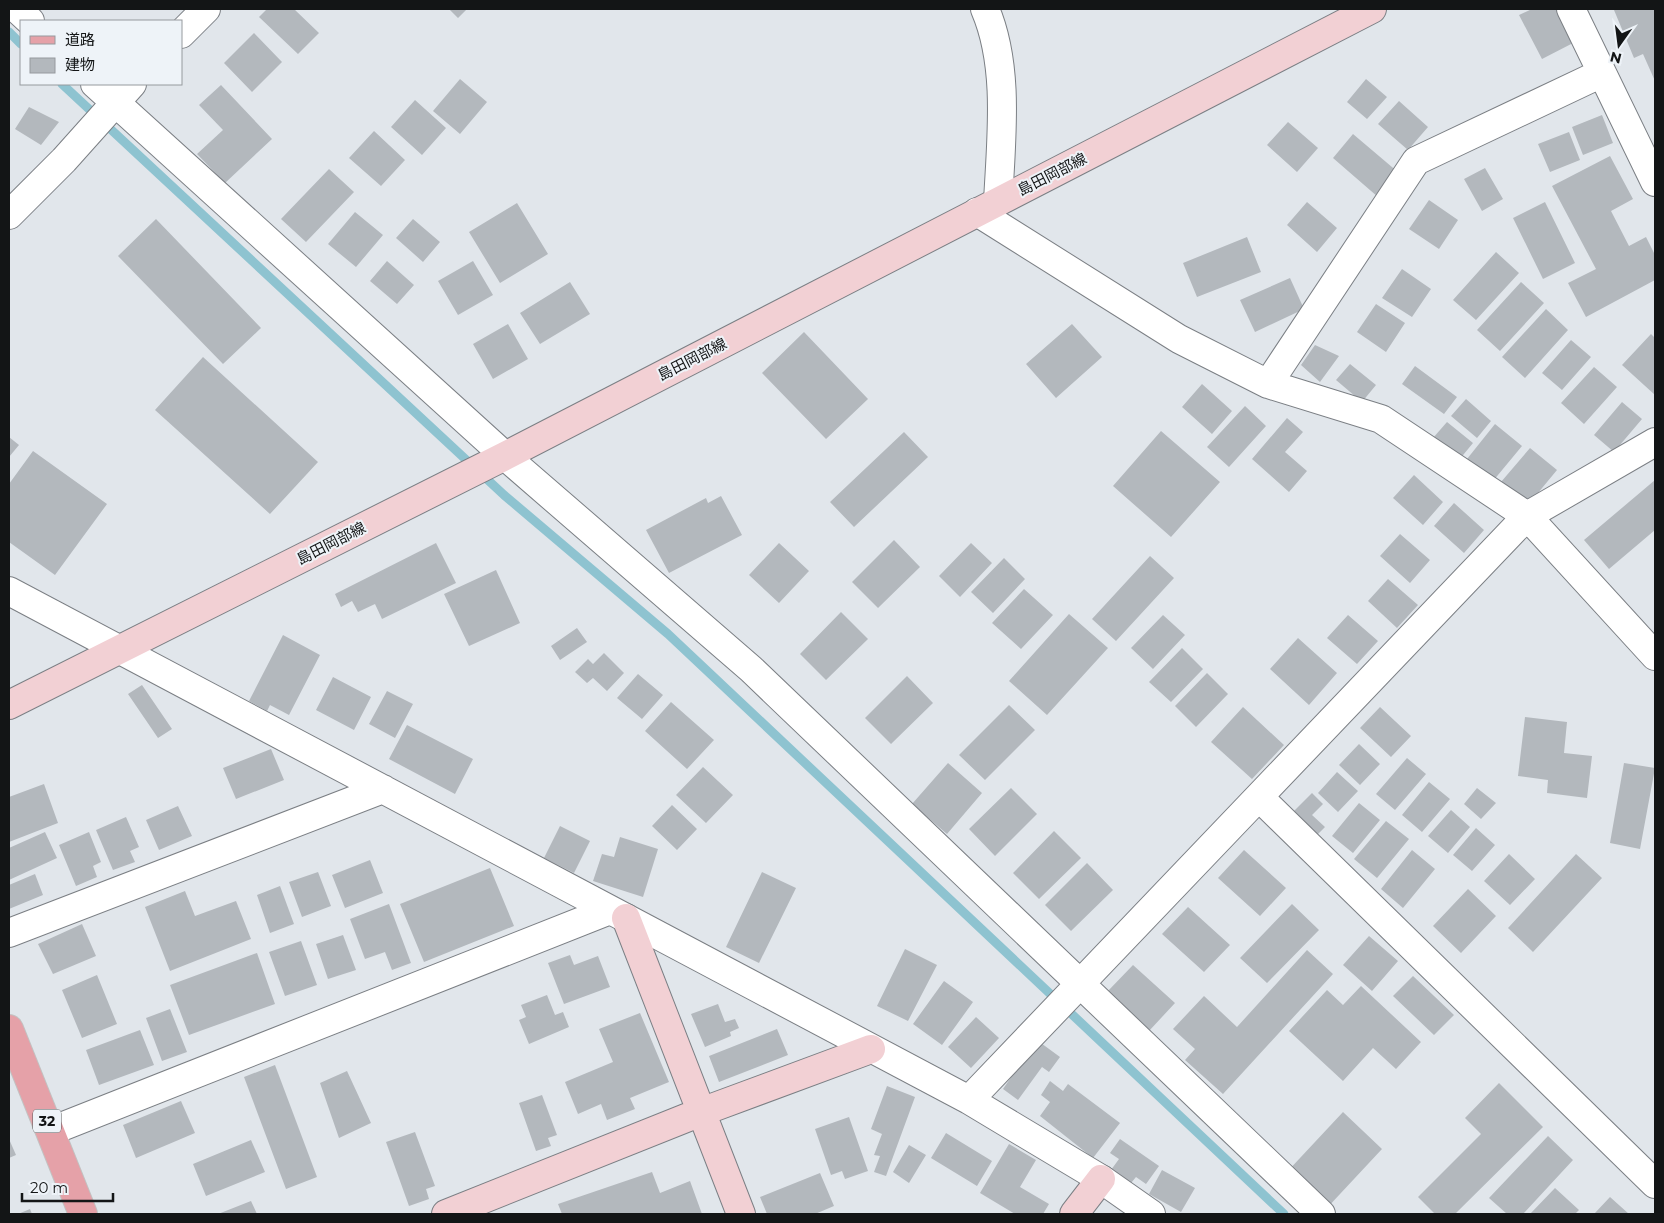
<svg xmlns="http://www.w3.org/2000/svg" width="1664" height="1223" viewBox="0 0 1664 1223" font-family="Montserrat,'Noto Sans JP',sans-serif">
	<rect width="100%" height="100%" fill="#e1e6eb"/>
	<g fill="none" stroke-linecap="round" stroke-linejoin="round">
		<path stroke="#8ec3d0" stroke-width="9" d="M9,32L21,44
			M62,84L504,495L668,634L1284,1214"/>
	</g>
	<path fill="#b3b8bd" d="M267,9H294L319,33L298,54L259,17Z
		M449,9H467L458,18Z
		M1532,9H1558L1575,42L1542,59L1519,15Z
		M1617,9H1655V81L1643,54L1634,58L1614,10Z
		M254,33L282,62L252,92L224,63Z
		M460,79L487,102L460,134L433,111Z
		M1366,79L1387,97L1367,119L1347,102Z
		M221,85L272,139L225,183L197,154L223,130L199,105Z
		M415,100L446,128L422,155L391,127Z
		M1399,101L1428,127L1408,150L1378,124Z
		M29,107L59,122L41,145L15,129Z
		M1602,115L1613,143L1583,155L1572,127Z
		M1288,122L1318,148L1297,172L1267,145Z
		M374,131L405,160L381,186L349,158Z
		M1569,132L1580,160L1550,172L1538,144Z
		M1353,134L1399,173L1378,197L1333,158Z
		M1610,156L1633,199L1611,211L1629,246L1646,237L1655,255V280L1586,317L1568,283L1596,269L1552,186Z
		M1485,168L1503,199L1482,211L1464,179Z
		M329,169L354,192L306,242L281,219Z
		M1429,200L1458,220L1439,249L1409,229Z
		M1307,202L1337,228L1317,252L1287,225Z
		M1545,202L1575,263L1543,279L1513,218Z
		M517,203L548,254L500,283L469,232Z
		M355,212L383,235L356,267L328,244Z
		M156,219L261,328L223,364L118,256Z
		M413,219L440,242L423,262L396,238Z
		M1247,237L1261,272L1197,297L1183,263Z
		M1496,252L1519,273L1476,320L1453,300Z
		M387,261L414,285L397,304L370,281Z
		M473,261L493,295L458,315L438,281Z
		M1402,269L1431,289L1412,317L1382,298Z
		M1290,278L1304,309L1255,332L1240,300Z
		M570,282L590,314L540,344L520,313Z
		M1521,282L1544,303L1500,351L1477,330Z
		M1376,304L1405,323L1386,352L1357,332Z
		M1546,309L1568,330L1525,378L1502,357Z
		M508,324L528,359L493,379L473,344Z
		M1072,324L1102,357L1056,398L1026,364Z
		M804,332L868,399L826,439L762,373Z
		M1651,334L1655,338V395L1622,365Z
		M1571,340L1591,357L1562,390L1542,373Z
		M1315,345L1339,356L1320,382L1301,365Z
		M203,357L318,462L270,514L155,410Z
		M1350,364L1376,385L1362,402L1336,380Z
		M1415,366L1457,397L1444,414L1402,384Z
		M1594,367L1617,387L1584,424L1561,403Z
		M1202,384L1232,411L1212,434L1182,407Z
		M1466,399L1491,421L1477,438L1451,416Z
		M1622,402L1642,419L1614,452L1594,435Z
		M1245,406L1266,426L1229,467L1207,447Z
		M1287,418L1303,432L1285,452L1307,471L1289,492L1252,459Z
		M1447,422L1473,443L1459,460L1433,438Z
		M1495,424L1522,446L1493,481L1467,459Z
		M1161,431L1220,482L1171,537L1113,486Z
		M904,432L928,457L854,527L830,502Z
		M9,437L19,445L9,457Z
		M1530,448L1557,470L1528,505L1501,482Z
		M33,451L107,504L55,575L9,542V484Z
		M1414,475L1443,502L1423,525L1393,498Z
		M1655,480V530L1609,569L1584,540Z
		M721,496L742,535L669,573L646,530L706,498L708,503Z
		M1454,503L1484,530L1464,553L1434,526Z
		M1400,534L1430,560L1410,583L1380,556Z
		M894,540L920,567L878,608L852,582Z
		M436,543L456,583L382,619L375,604L358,612L352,601L341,607L335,594Z
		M779,543L809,571L779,603L749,575Z
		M971,543L992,563L960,597L939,576Z
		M1150,556L1174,578L1116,641L1092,619Z
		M1004,558L1025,579L993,613L971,592Z
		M496,570L520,623L469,646L444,594Z
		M1388,579L1418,605L1397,628L1368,601Z
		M1024,589L1053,615L1021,649L992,623Z
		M841,612L868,639L826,680L800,654Z
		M1069,614L1108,648L1047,715L1009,681Z
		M1163,615L1185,635L1153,669L1131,648Z
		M1348,615L1378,641L1357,664L1327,638Z
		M577,628L587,642L560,660L551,646Z
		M283,635L320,655L289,715L270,705L267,711L249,701Z
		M1298,638L1337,673L1309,705L1270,669Z
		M1182,648L1203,669L1171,702L1149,682Z
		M604,653L624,673L607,691L593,678L587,683L575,672L588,659L593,664Z
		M1207,673L1228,694L1196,727L1175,706Z
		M638,674L663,695L642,719L617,698Z
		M907,676L933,703L891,744L865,718Z
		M333,677L371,697L354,730L316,710Z
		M142,685L172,729L158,738L128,694Z
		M387,691L413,704L395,738L369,724Z
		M671,702L714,740L687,769L645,731Z
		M1009,705L1035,730L985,780L959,755Z
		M1243,707L1284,745L1252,779L1211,742Z
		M1380,707L1411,736L1391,757L1360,728Z
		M1525,717L1567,722L1564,753L1592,756L1587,798L1547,793L1548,780L1518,776Z
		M407,725L473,759L455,794L389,759Z
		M1359,744L1380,764L1360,785L1339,765Z
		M271,749L284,780L236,799L223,768Z
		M1407,758L1426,774L1395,810L1376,794Z
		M948,763L982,793L947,834L912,804Z
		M1624,763L1655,768L1640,849L1610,843Z
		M703,767L733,795L706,823L676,795Z
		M1337,772L1358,791L1338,812L1318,793Z
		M1429,782L1450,799L1422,832L1402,815Z
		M44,784L58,823L9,842V797Z
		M1011,788L1037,814L995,856L969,829Z
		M1477,788L1496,803L1481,819L1464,804Z
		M1312,793L1323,804L1312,815L1325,827L1312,840L1288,817Z
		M1359,803L1380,820L1353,853L1332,836Z
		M672,805L697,829L677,850L652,826Z
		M178,806L192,836L159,850L146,820Z
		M1451,810L1470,827L1448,853L1428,836Z
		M126,817L139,847L130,851L135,862L113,870L96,830Z
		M1386,821L1409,839L1377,878L1354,859Z
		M560,826L590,841L574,873L544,858Z
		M1476,828L1495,845L1472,871L1453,855Z
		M1054,831L1081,858L1039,899L1013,873Z
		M45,832L57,858L9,880V848Z
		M89,832L101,862L93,866L97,877L76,886L59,845Z
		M620,837L658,849L643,897L593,881L602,854L614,857Z
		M1244,850L1286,888L1260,916L1218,878Z
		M1412,850L1435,869L1403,908L1381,889Z
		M1509,854L1535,879L1510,905L1484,881Z
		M1576,854L1602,878L1533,952L1508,928Z
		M370,860L383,893L345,908L332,875Z
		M1087,863L1113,890L1071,931L1045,905Z
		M490,868L514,926L424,962L400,904Z
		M318,872L331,906L302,917L289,882Z
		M762,872L796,888L759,963L726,947Z
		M35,874L43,895L9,909V885Z
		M280,886L294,924L270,933L257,895Z
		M1468,889L1496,916L1461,953L1433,926Z
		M185,891L195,916L236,901L251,939L170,971L145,907Z
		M389,904L411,963L392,970L385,952L365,959L350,919Z
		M1292,904L1319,930L1267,983L1240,958Z
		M1188,907L1230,945L1204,972L1162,934Z
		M82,924L96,956L53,974L38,944Z
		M343,935L356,970L328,979L316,944Z
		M1369,936L1398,961L1372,991L1343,965Z
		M301,941L317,985L285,996L269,952Z
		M905,949L937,965L908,1021L877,1006Z
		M1307,950L1333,974L1223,1094L1185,1060L1195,1049L1173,1029L1204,996L1237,1027Z
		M257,953L275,1004L189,1035L170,985Z
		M570,955L574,965L598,956L610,987L564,1004L548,963Z
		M1133,965L1175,1003L1149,1031L1107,992Z
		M97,975L117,1024L82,1038L62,990Z
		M1413,976L1454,1015L1434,1035L1393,996Z
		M944,981L973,1002L942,1045L913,1024Z
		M1361,986L1421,1042L1396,1069L1373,1048L1343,1081L1289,1031L1327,990L1343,1005Z
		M547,995L555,1015L563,1012L569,1027L529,1044L519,1020L526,1017L521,1005Z
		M718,1004L725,1022L735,1019L739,1028L730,1032L731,1036L705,1047L691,1014Z
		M170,1009L187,1052L162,1061L146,1018Z
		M640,1013L669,1082L630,1098L635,1109L607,1120L601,1104L578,1114L565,1082L613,1062L599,1029Z
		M976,1017L999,1038L971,1068L948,1047Z
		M777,1029L788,1055L719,1082L709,1056Z
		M140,1030L154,1065L99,1085L86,1050Z
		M1034,1038L1060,1057L1049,1072L1042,1067L1018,1100L1003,1089L1014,1073L1010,1071Z
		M275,1065L317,1177L286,1189L244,1077Z
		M347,1071L371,1123L339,1138L320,1083Z
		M1050,1081L1063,1091L1068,1084L1120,1123L1093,1158L1040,1116L1050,1102L1041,1095Z
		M1499,1083L1543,1127L1455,1214H1435L1418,1197L1481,1134L1465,1118Z
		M887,1086L915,1097L886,1176L874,1172L880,1156L874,1155L882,1134L871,1129Z
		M542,1095L557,1135L548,1138L551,1146L536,1151L519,1103Z
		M181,1101L195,1133L136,1158L123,1125Z
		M1343,1112L1382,1149L1326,1209L1286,1173Z
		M849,1117L868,1171L845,1179L842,1171L831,1175L815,1129Z
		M415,1132L435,1186L426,1189L429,1199L409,1206L386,1142Z
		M946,1133L992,1161L977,1186L931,1158Z
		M1548,1136L1573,1160L1523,1214H1507L1489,1198Z
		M9,1139L16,1155L9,1158Z
		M1120,1139L1159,1166L1146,1184L1136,1177L1131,1183L1111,1170L1119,1159L1110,1153Z
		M251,1140L265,1172L206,1196L193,1164Z
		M1009,1144L1036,1160L1020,1187L1049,1204L1043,1214H1015L980,1193Z
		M909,1145L926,1155L909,1183L893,1172Z
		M1162,1170L1195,1188L1181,1212L1149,1194Z
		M652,1172L660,1193L690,1181L702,1214H562L558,1204Z
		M820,1173L834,1206L815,1214H767L760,1197Z
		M1555,1188L1579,1210L1575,1214H1530Z
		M1610,1197L1629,1214H1594Z
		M251,1201L257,1214H218Z
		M30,1209L32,1214H18Z"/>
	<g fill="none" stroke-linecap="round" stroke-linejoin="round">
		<g stroke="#7b7f84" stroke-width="30">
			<path id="street" d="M17,9L30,21
				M985,9C1010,67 1001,140 998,202
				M1571,9L1655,182
				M181,34L206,9
				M95,84L505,456L751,669L1321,1214
				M977,212L1179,339L1268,384L1381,419L1527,516L1655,656
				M9,215L64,160L132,84
				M1268,384L1416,161L1602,73
				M9,591L969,1100L1101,1179L1151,1214
				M1259,797L1655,1184
				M9,933L383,789
				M969,1100L1527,516L1655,442
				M51,1131L610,910"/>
		</g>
		<g stroke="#7b7f84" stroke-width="30">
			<path id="secondary" d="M9,705L505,456L1372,9
				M626,918L741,1214
				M446,1214L701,1112L871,1049
				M1074,1214L1101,1179"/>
		</g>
		<g stroke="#c2c2c2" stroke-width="30">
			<path id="primary" d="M9,1029L83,1214"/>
		</g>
		<use href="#street" stroke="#fff" stroke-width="28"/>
		<use href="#secondary" stroke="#f2d0d4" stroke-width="28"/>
		<use href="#primary" stroke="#e5a1a8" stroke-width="28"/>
	</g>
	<g text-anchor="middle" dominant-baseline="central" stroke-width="4" stroke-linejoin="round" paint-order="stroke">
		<rect fill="#eef3f8" stroke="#55585a" stroke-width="1" x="33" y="1109.5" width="28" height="23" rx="4"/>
		<g font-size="14" font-weight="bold" fill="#131516">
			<text x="47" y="1121">32</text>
		</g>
		<g font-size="15" fill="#131516" stroke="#eef3f8">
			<text transform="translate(1052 174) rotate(-27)">島田岡部線</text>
			<text transform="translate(692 359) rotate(-27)">島田岡部線</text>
			<text transform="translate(331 543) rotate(-27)">島田岡部線</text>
		</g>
	</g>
	<rect width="1664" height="1223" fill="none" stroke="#131516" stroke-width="20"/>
	<rect x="20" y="20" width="162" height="65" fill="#eef3f8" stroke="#969a9e"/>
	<rect x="30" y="36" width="25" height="8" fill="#e5a1a8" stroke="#969a9e"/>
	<text x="65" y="45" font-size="15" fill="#131516">道路</text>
	<rect x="30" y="58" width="25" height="15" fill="#b3b8bd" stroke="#969a9e"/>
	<text x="65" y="70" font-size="15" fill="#131516">建物</text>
	<g transform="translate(1619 45) rotate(194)" stroke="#eef3f8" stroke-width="4" paint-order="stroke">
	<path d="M0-4L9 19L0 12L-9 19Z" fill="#131516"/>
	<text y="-8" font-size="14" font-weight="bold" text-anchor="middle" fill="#131516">N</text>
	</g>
	<path d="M22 1193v8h91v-8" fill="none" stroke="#131516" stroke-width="2.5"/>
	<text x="30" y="1193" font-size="15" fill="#131516" stroke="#eef3f8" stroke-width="4" paint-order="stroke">20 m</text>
</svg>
